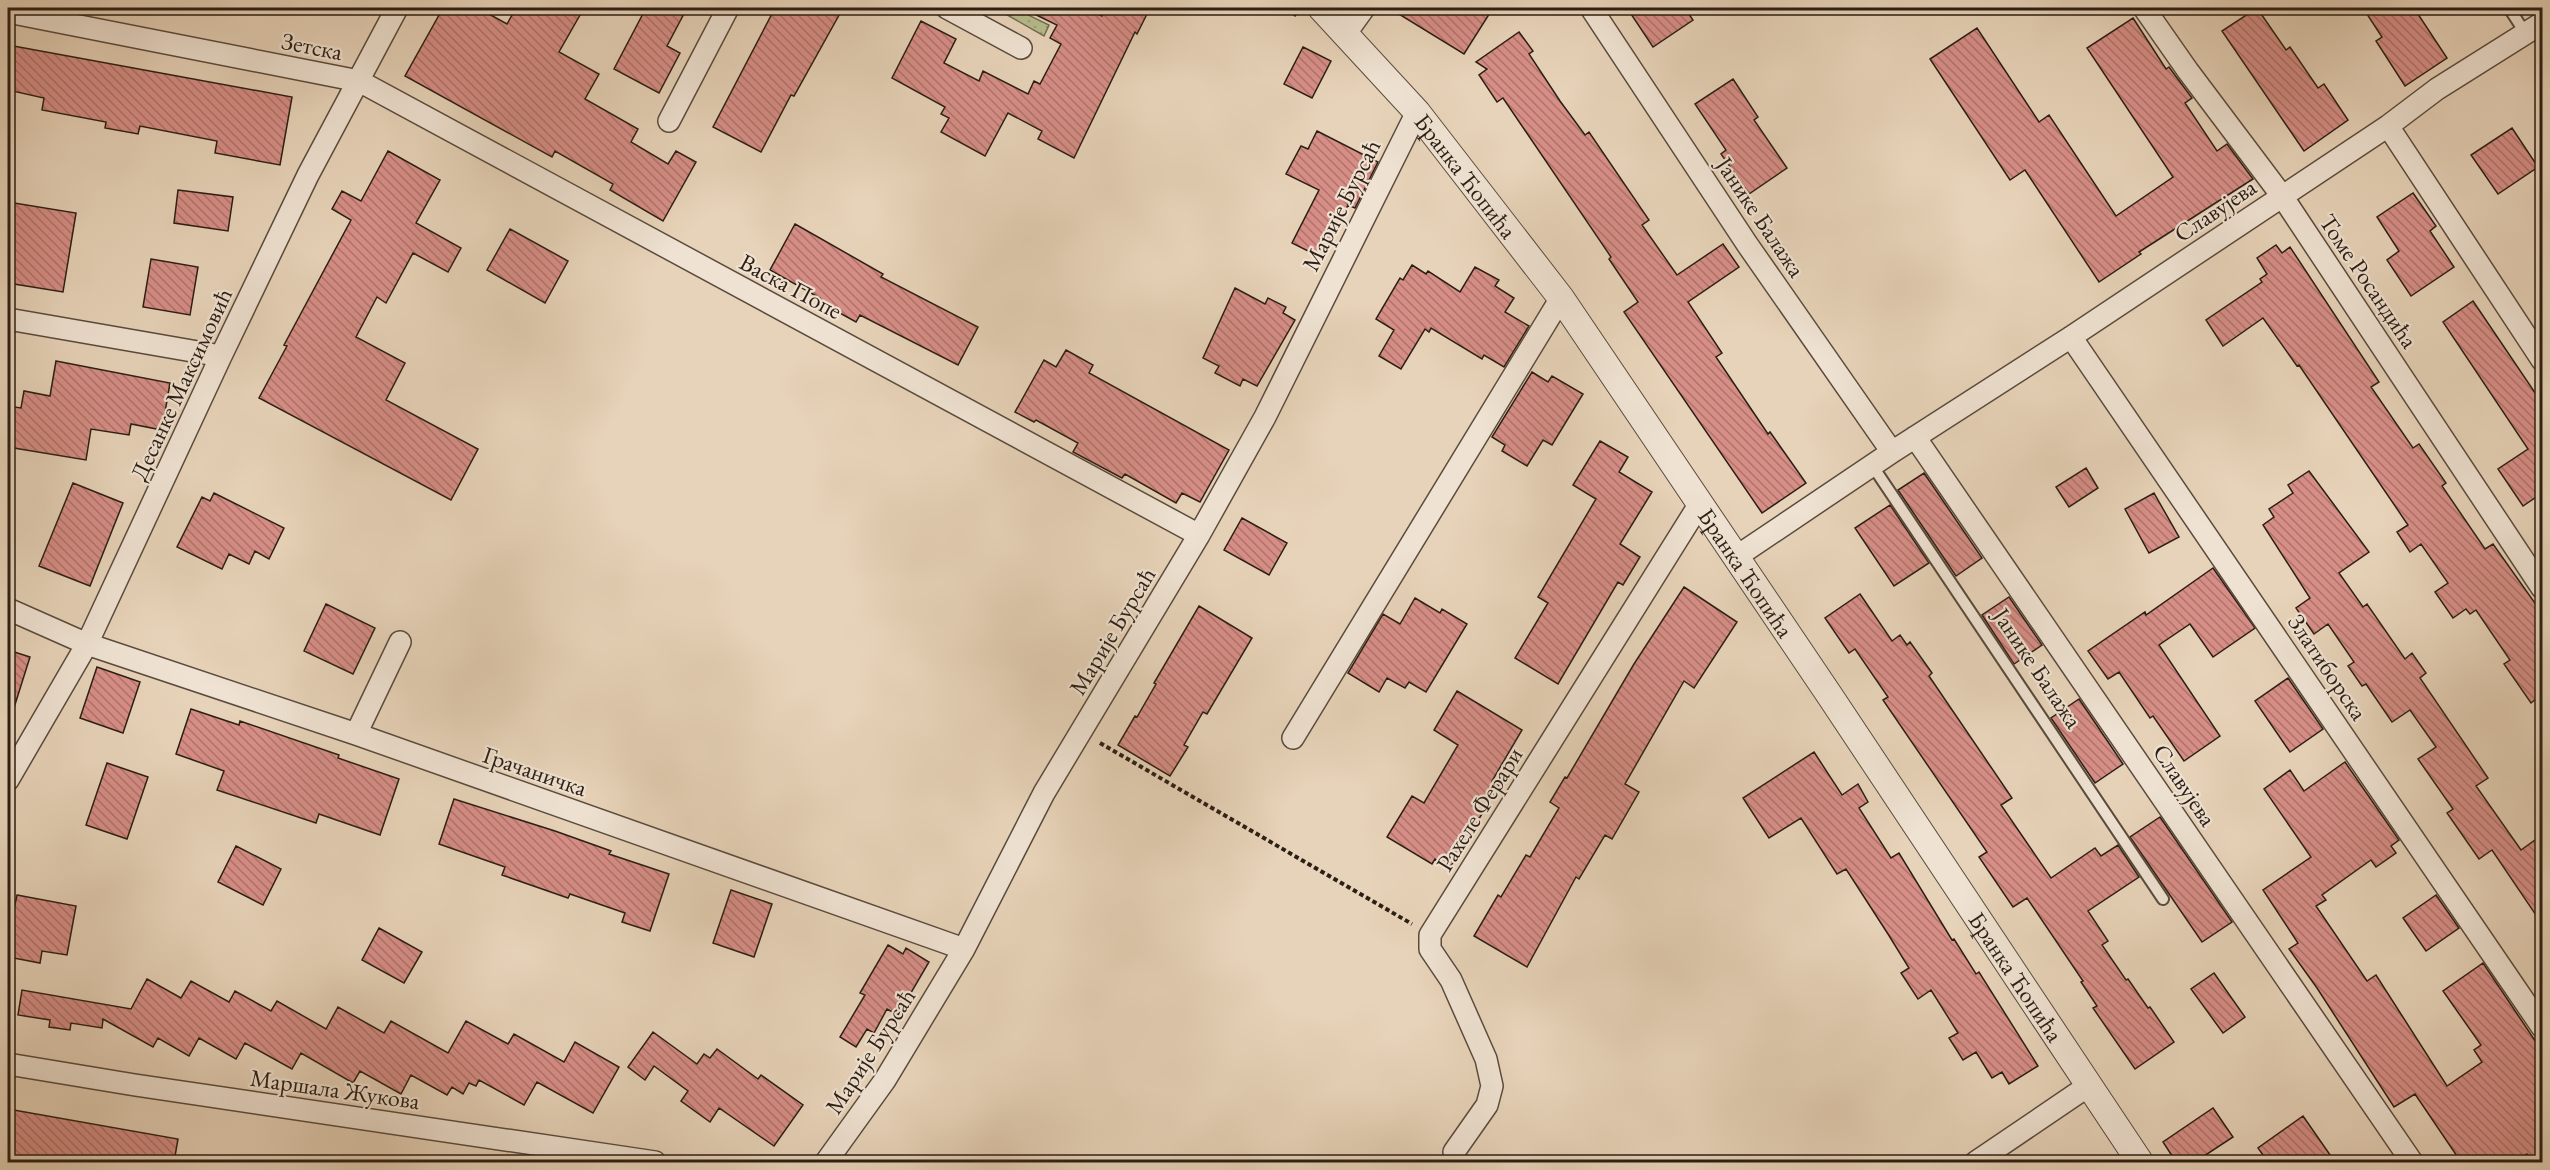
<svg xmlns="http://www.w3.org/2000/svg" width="2550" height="1170" viewBox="0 0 2550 1170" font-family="'EB Garamond',serif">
	<defs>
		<pattern id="grass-dots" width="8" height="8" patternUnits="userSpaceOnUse" patternTransform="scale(1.5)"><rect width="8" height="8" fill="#b7bc8e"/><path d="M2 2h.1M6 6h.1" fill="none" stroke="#9ea17a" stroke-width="1.8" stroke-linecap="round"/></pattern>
		<pattern id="building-back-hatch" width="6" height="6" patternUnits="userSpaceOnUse" patternTransform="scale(1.5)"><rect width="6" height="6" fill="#d78e87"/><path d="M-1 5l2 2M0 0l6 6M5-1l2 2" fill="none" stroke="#af736d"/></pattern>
	</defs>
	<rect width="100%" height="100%" fill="#e7d3b9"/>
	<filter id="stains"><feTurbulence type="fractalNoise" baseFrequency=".00333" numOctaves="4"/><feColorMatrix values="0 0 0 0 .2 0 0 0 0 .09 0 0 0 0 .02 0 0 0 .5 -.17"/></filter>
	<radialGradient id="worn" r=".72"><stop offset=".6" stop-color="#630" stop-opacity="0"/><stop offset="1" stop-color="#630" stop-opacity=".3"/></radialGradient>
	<path fill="url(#grass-dots)" stroke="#716d51" stroke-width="1.5" d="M995,8H1014L1049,25L1044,36Z"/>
	<path fill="url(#building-back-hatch)" stroke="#2b1e14" stroke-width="1.5" d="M443,8H478L507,24L516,8H584L559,52L599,74L585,99L638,129L631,142L668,164L676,151L696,162L663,221L610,190L613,184L555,151L552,157L405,76Z
		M646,8H687L667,46L680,53L659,93L614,69Z
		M775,8H843L794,96L791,95L761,152L713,127Z
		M1022,8H1084L1102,16L1106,8H1150L1137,34L1135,32L1074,158L1038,139L1042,131L1008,113L985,156L941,132L949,118L941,114L945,107L892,78L921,21L956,39L944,63L979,81L983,71L1028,94L1034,81L1040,84L1061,44L1050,38L1057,25Z
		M1389,8H1493L1464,54Z
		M1627,8H1685L1693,20L1653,47Z
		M2257,8L2286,50L2290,47L2318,88L2324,84L2348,120L2304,151L2222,31Z
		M2363,8H2414L2447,58L2405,86L2376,41L2382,37Z
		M2133,18L2166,69L2169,67L2192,98L2185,103L2217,151L2227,144L2253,179L2139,252L2141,254L2099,282L2025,170L2010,180L1930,59L1977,28L2039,122L2049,115L2116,216L2173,177L2087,48Z
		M1519,32L1533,51L1529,54L1560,101L1585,135L1589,132L1649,220L1642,225L1677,275L1723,244L1739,267L1688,302L1722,353L1716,357L1768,434L1770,432L1806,483L1762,513L1624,312L1638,302L1609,259L1611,257L1503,98L1497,102L1479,75L1487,69L1476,62Z
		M8,45L292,97L280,165L215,153L217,141L140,126L138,134L105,128L106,122L42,110L44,98L8,90Z
		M1303,47L1331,61L1312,98L1284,84Z
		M1733,79L1758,117L1754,120L1787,168L1749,194L1721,154L1726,150L1695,104Z
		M2512,128L2538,167L2498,194L2471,155Z
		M1317,131L1378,162L1355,208L1348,205L1322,258L1292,243L1319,190L1286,174L1301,146L1308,149Z
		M388,151L440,180L416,223L461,248L448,272L413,253L386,303L377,297L356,337L405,363L386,400L478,449L451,500L259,398L287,346L284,345L351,220L332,209L342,191L361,201Z
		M178,190L233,197L228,231L174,223Z
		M2413,193L2436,226L2430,231L2454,267L2411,296L2387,260L2399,251L2377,217Z
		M8,202L76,213L63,292L8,283Z
		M795,224L883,274L881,277L978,327L958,365L860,315L856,322L818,301L820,298L770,270Z
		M510,229L568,261L545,303L487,270Z
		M2276,245L2282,253L2290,247L2379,382L2371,387L2413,448L2419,444L2446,483L2442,486L2485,549L2493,544L2542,613V694L2531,703L2504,664L2510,660L2476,610L2470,614L2466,609L2453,618L2435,592L2448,583L2421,544L2410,552L2397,532L2408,525L2299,365L2297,366L2263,318L2223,346L2206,320L2262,282L2260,279L2267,274L2257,258Z
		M151,259L198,267L190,315L143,307Z
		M1412,265L1426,274L1428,271L1460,292L1475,267L1499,280L1495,286L1514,298L1505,312L1529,326L1504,367L1484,355L1482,359L1431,328L1429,332L1425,329L1401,369L1379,356L1394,330L1376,319L1400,278L1403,280Z
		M1235,288L1265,304L1268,298L1286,307L1283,313L1295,320L1257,386L1243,379L1240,386L1215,373L1219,366L1203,358Z
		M2473,301L2542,403V493L2523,506L2498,469L2528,449L2443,322Z
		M1066,350L1093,365L1089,373L1229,450L1200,502L1182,493L1176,503L1125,474L1122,478L1073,452L1078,443L1036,420L1034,422L1015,412L1044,360L1056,367Z
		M56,361L170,383L162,430L131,424L129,435L91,429L86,460L8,447V406L21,408L24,391L50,396Z
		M1532,372L1548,382L1552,376L1583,394L1552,445L1543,440L1527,466L1502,451L1505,445L1492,437Z
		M1600,441L1628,457L1619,472L1652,492L1620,544L1640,557L1623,585L1618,582L1558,684L1515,658L1548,603L1538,597L1596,499L1573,485Z
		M2086,468L2098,488L2069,507L2056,487Z
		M2309,471L2369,552L2339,573L2363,607L2367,604L2405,659L2412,653L2426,673L2420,678L2488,778L2476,786L2521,850L2542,835V924L2492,850L2479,859L2447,813L2453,809L2418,759L2436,747L2410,710L2392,722L2366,684L2362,686L2348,666L2354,662L2328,624L2314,634L2296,608L2310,598L2263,525L2274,517L2269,509L2293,493L2288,485Z
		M1924,473L1982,558L1956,576L1898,490Z
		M73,483L123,503L90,586L39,566Z
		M214,493L284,528L269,559L255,551L249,564L229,554L222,569L177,547L202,497L210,501Z
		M2154,493L2179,537L2149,553L2125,509Z
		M1890,505L1929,563L1894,586L1855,528Z
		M1242,518L1287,543L1269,575L1224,550Z
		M2213,568L2255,628L2213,657L2190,624L2159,645L2220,736L2184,761L2153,716L2150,718L2119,672L2108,679L2088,651L2145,612L2146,615Z
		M1684,587L1737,622L1694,688L1684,681L1625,784L1639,792L1612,839L1605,835L1579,879L1576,877L1527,967L1474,936L1498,895L1501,897L1526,855L1530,857L1559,808L1550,802L1565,777L1567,778L1634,664Z
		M1860,594L1892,641L1900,635L1907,645L1910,642L1932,673L1929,676L2012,798L2001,805L2051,878L2095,848L2101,856L2118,845L2139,877L2088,911L2108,941L2102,945L2126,980L2128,979L2148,1008L2150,1007L2174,1042L2135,1069L2093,1008L2097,1006L2081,982L2083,981L2027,898L2013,907L1979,857L1987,852L1883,700L1888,697L1855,649L1849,653L1825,618Z
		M2009,597L2042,645L2014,664L1982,615Z
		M1415,598L1440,613L1442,609L1467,624L1426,692L1409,682L1405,688L1387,678L1379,692L1348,673L1383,614L1400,624Z
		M326,604L375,628L353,674L304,651Z
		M1199,606L1252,638L1207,714L1203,712L1184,745L1188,747L1170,776L1118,745L1135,716L1137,717L1156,684L1154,683Z
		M8,650L30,657L12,714L8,713Z
		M97,667L140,682L123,733L80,718Z
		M2288,678L2323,729L2290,752L2255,701Z
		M1457,691L1522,730L1492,781L1499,785L1450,868L1435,859L1432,864L1387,837L1412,796L1424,803L1458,745L1434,730Z
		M2079,699L2123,764L2095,783L2051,718Z
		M191,709L239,725L240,721L339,755L338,758L399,779L380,835L319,814L316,823L217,790L224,771L176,754Z
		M1814,752L1842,795L1858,784L1868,802L1859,808L1891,858L1899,853L1952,940L1954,939L1976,974L1979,972L2038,1066L2009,1084L2002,1072L1992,1078L1976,1052L1963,1060L1949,1038L1958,1033L1931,990L1918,999L1901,973L1909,968L1888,934L1846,869L1837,874L1801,818L1769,838L1743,798Z
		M2345,762L2399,840L2391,846L2396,853L2376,867L2371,860L2322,895L2326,900L2316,906L2367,981L2376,975L2447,1086L2482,1062L2474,1050L2481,1045L2443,991L2483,963L2542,1051V1162H2532L2527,1154L2514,1162H2461L2415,1094L2394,1107L2317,988L2289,949L2298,943L2263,890L2311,857L2264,789L2290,770L2304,791Z
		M107,763L148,777L127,839L86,825Z
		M454,799L555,831L611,851L609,854L669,874L650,931L622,922L625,913L570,894L568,898L502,875L505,867L439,844Z
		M2160,817L2232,922L2202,942L2130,837Z
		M236,846L281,869L263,905L218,882Z
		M731,890L772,904L754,957L713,943Z
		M17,895L76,906L67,955L42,951L40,963L8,957V913L13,914Z
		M2436,895L2459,928L2426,951L2403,918Z
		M379,928L422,952L404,983L362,960Z
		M888,945L903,954L906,948L929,962L898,1015L887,1009L874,1033L867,1029L856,1047L840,1037L865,995L860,993Z
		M2214,973L2245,1017L2223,1033L2191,989Z
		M147,979L181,998L191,981L229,1002L235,991L271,1011L277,1001L326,1029L338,1007L384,1033L391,1021L448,1053L466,1021L508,1044L514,1034L564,1062L575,1042L619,1067L593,1113L537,1082L524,1105L479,1080L476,1086L469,1083L463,1094L452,1087L447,1095L411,1075L401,1094L360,1071L353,1083L301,1053L292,1069L245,1043L236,1059L199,1038L189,1056L158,1038L153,1047L103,1019L102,1028L71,1023L70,1030L49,1027L50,1020L18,1015L22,990L131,1009Z
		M653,1032L697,1064L704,1054L710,1058L717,1049L758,1079L761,1075L803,1105L774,1146L719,1108L710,1122L681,1101L688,1091L654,1066L645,1080L628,1067Z
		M2213,1108L2233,1137L2195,1162H2176L2163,1142Z
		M8,1109L178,1139L174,1162H39L8,1158Z
		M2303,1116L2335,1162H2268L2258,1148Z"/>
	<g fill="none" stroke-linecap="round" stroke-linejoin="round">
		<g stroke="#5a4b3d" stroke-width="14">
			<path id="service" d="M2509,8L2526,34
				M1872,465L2163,899"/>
		</g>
		<g stroke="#5a4b3d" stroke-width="24">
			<path id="minor" d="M947,8L1021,48
				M1591,8L1747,244L1892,452
				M2144,8L2188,71L2282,196L2542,588
				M8,12L359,81L1199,535
				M1346,33L1364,8
				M669,121L728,8
				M2388,126L2542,360
				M8,319L221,356
				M2071,337L2542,1027
				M1915,437L2412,1162
				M1736,557L1892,452L2071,337L2388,126L2437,89L2542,23
				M8,609L87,644L356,734L964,949
				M356,734L400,642
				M1293,738L1561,298
				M8,780L87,644L221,356L308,175L397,8
				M8,1064L135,1085L655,1162
				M1454,1152L1487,1105L1492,1086L1486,1059L1451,980L1430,949V935L1699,505
				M826,1162L885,1080L964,949L1044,793L1199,535L1265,417L1417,112
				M1976,1162L2088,1086"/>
		</g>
		<g stroke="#5a4b3d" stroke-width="28">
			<g id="tertiary">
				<path id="s1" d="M1321,8L1417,112L1561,298L1830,696L2140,1162"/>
			</g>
		</g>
		<path stroke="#2b1e14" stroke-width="4" stroke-dasharray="4.5 3" stroke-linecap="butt" d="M1287,8L1297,16
			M1100,743L1412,924"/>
		<use href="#service" stroke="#efe2d2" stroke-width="10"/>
		<use href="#minor" stroke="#efe2d2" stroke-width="21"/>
		<use href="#tertiary" stroke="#efe2d2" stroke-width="26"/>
	</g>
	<g text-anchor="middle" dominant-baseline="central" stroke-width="4.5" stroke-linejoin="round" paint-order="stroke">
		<g font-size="24" fill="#2b1e14" stroke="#efe2d2">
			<text transform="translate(312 46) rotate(11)">Зетска</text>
			<text stroke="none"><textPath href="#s1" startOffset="222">Бранка Ћопића</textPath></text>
			<text transform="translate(1341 205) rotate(-63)">Марије Бурсаћ</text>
			<text transform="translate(2215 210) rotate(-34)">Славујева</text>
			<text transform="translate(1761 217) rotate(56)">Јанике Балажа</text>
			<text transform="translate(2369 281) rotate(56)">Томе Росандића</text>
			<text transform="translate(791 286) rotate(28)">Васка Попе</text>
			<text transform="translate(181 384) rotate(-65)">Десанке Максимовић</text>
			<text stroke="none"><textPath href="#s1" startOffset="708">Бранка Ћопића</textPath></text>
			<text transform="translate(1112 631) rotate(-59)">Марије Бурсаћ</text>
			<text transform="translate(2328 667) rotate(56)">Златиборска</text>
			<text transform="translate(2038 668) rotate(56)">Јанике Балажа</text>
			<text transform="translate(535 771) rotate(19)">Грачаничка</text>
			<text transform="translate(2185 785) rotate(56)">Славујева</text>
			<text transform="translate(1479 809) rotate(-58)">Рахеле Ферари</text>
			<text stroke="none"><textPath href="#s1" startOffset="1194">Бранка Ћопића</textPath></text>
			<text transform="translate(870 1051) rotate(-57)">Марије Бурсаћ</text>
			<text transform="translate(335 1089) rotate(8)">Маршала Жукова</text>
		</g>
	</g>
	<rect width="2550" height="1170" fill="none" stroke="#e7d3b9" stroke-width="30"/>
	<rect x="9" y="9" width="2532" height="1152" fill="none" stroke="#2b1e14" stroke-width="3"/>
	<rect x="15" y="15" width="2520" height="1140" fill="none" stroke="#2b1e14" stroke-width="1.5"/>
	<rect width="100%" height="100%" filter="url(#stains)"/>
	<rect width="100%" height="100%" fill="url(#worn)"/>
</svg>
